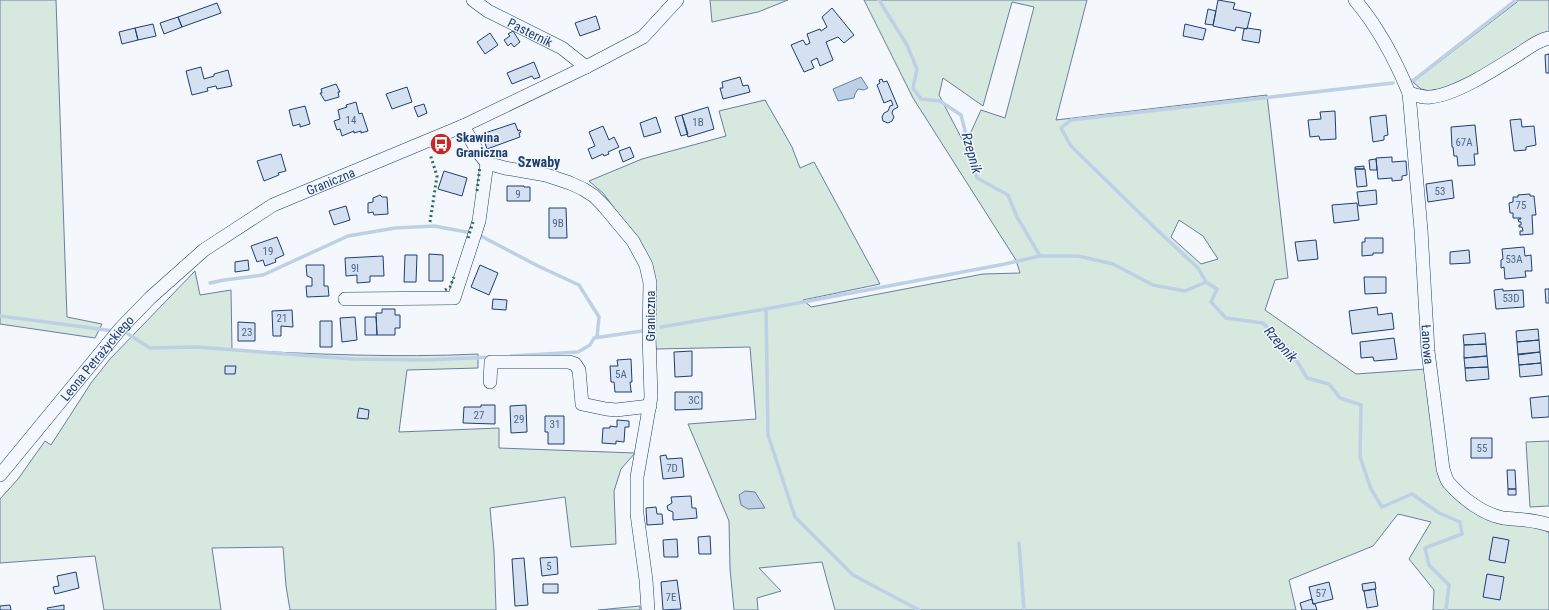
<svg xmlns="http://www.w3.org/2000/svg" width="1549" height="610" viewBox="0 0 1549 610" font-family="'Roboto Condensed',sans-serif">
	<rect width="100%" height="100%" fill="#f4f7fb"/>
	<path fill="#d7e8df" stroke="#687fa3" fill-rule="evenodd" d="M0,0H56L67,317L102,324L95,338L0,324Z
		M710,0H788L758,12L712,22Z
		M864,0H1087L1056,120L1267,95L1288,278L1275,280L1265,310L1356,374L1426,369L1438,463L1482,517L1537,525L1549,533V610H1433L1434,590L1409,559L1431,522L1398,514L1373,546L1289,580L1296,610H835L822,562L759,568L781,591L757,598L758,610H734L730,569L729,521L688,424L756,419L750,347L656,349L637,239L603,193L589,181L642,159L726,136L719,111L765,100L792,147L800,168L814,162L880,284L803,300L811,307L983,274L1020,273L1016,260L913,98ZM1012,2L1034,7L1005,118L981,110L965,145L939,95L943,78L983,106ZM1179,220L1203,236L1218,259L1201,264L1171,237Z
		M1517,0H1549V35L1452,88L1434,92L1421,89L1413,82L1517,2Z
		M195,271L200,295L231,290L232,350C315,354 396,358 478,354V368L407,370L399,432L499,428V448L635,453L621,469L614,491L616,544L571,547L565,497L490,508L494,551L496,610H290L286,586L283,547L212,548L221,610H104L95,556L0,563V499L18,479L45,441L51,445L91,383L110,359Z
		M1549,441V506L1530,507L1526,442Z
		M640,606V610H598Z"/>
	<path fill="#bed0e5" stroke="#687fa3" d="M861,77L868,88L864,90L858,89L855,94L854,98L838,101L833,89Z
		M745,491L755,492L765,508L748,509L741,505L739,495Z"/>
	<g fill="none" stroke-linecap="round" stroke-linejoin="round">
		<path stroke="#bed0e5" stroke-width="3.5" d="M879,0L907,45L917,69L913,88L921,99L940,101L961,115L977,178L1008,195L1017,217L1040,256H1078L1113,264L1153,285L1185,291L1206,282L1217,289L1211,302L1226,318L1263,323L1291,351L1307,378L1329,384L1340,398L1361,405L1360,457L1371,489L1382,507L1412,494L1439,513L1460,522L1462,534L1425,548L1429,565L1449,585L1446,610
			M1408,81L1414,80L1516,0
			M479,235L538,266L579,285L599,317L597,337
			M1206,282L1198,268L1157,230L1071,146L1061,128L1071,120L1393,83
			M210,283L224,280L263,275L348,236L395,228L434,226L472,233
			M766,309L768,435L795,517L853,575L919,610
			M0,316L114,331
			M661,327L766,309L1005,264L1040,256
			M128,334L150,348L197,347L353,359L428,360L490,357
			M511,356L578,352L590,345L594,338L642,331
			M1019,543L1024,610"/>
	</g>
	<path fill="#d5e0f0" stroke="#1d3f73" d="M1218,0L1235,3L1233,9L1251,13L1247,29L1236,27L1235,31L1213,26Z
		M217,3L221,13L182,27L178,17Z
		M832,8L854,35L844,43L838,37L826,42L833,60L820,66L817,58L811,61L814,68L804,72L791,45L803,40L806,45L810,43L807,34L820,29L821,31L827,27L822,17Z
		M1208,9L1216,11L1213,25L1205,24Z
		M596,16L600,29L580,36L575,23Z
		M178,17L182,27L164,34L160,23Z
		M153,24L156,36L138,40L135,28Z
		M1185,24L1206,29L1203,40L1183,36Z
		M135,28L138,40L122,44L119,32Z
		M1247,28L1261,30L1259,43L1242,40L1244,29Z
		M513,31L520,42L514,47L511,43L508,46L504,40L510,36L508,34Z
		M490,33L498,45L485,54L477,42Z
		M1549,54V73H1546L1545,55Z
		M534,62L540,77L534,79L532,76L512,84L507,73Z
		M201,67L204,79L214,76V74L228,70L232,86L217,89L216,86L207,88L208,91L192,95L186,71Z
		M740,77L743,86L748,85L750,92L723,99L720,88H723L722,82Z
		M882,79L883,82L887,81L898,107L893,110L892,113L894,117L892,121L888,123L883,121L882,117L884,113L888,111L890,106L893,105L891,100L884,103L877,85L880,83L879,80Z
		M336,84L340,92H338L339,97L325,101L320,93H322L321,89Z
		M407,87L412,102L392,109L386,94Z
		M356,102L359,114L362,113L368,131L361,133V131L354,133V131L342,136L340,129L337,130L334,121L340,119L338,110L347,107L346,105Z
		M424,104L427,113L418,117L414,107Z
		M305,106L310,124L300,127V124L293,126L289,110Z
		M708,107L714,129L688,137L682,115Z
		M1335,111L1336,139L1320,140L1319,136L1310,137L1308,120L1321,119L1320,112Z
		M682,115L688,134L681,136L675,117Z
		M1386,115L1388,135L1384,136V140L1373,142L1370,117Z
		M656,117L661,132L644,137L640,123Z
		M1521,119L1522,127L1534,126L1536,145L1526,147V150L1514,151L1510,120Z
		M515,123L518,131L520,130L521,132L519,133L520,137L487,149L482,134Z
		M1475,125L1478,154H1474L1475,165L1458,166L1457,156H1454L1453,147H1452L1451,127Z
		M603,126L609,140L614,137L619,147L608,152L609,154L604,156L603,154L592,159L588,149L595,146L589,132Z
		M630,147L634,157L623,162L619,151Z
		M281,154L286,171L278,173L279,175L264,181L257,161Z
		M1392,157V162L1406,161L1407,175L1402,176V180L1392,181V178L1378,179L1376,158Z
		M1376,159L1377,170H1370L1369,160Z
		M1364,166V169H1355V167Z
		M1355,169H1365L1367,186L1357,187Z
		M444,171L467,178L462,196L438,189Z
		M1452,180L1454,198L1428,202L1426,184Z
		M507,186H524V187H530V201H507Z
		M1376,190L1377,204L1359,206L1357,192Z
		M1530,194V196H1534L1536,215H1532L1533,234L1520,235V231H1523L1522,227H1519V225H1521V222H1519L1518,219H1521V218H1513V213H1510L1509,203L1513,202V197H1518V195Z
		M380,195L382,197H387L388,214L374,215L373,212L368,213V203L373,202V198Z
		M1357,203L1359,220L1334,223L1332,205Z
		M346,206L350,220L334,225L329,211Z
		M549,208H566L567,238H549Z
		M277,237L284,255L275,259L276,262L265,266L263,260L257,262L251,246Z
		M1365,238H1383V253H1373V255L1362,256V242H1365Z
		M1316,240L1318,259L1298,261L1295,242Z
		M1524,247L1525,256L1531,255L1532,271H1525L1526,277L1505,279L1504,267L1501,268V260L1503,259L1502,249Z
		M1469,250L1470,263L1450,264V252Z
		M429,254L443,255V281H429Z
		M405,255H417L416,282H404Z
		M383,256L384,276H370V282L357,283V275L346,276L345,258Z
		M248,260L249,270L235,272V262Z
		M306,265H324V286H328L329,296L307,297L306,286H312V278L307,276Z
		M480,265L498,273L489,295L471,287Z
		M1364,277H1386V293L1365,294Z
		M1503,289V291L1523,290L1524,307L1496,309L1494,290Z
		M1545,289H1549V303H1546Z
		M493,299L507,300L506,310L492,309Z
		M1377,307L1378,315L1392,313L1394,329L1352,334L1349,311Z
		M382,309H395V315H400V328H395V335H377L376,313H382Z
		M292,310L293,327L281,326V336H273L272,311Z
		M355,317L357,340L342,342L340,318Z
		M365,317H376L377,335H365Z
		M320,321H332V347H320Z
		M238,322L255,323V341H238Z
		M1538,329L1539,340L1517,342L1516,331Z
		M1485,333L1486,344L1464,345L1463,335Z
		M1394,338L1397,359L1374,361L1373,357L1361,358L1360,342Z
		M1539,340L1540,352L1518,355L1517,342Z
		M1486,344L1487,356L1464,358V345Z
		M692,351V376L675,377L674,352Z
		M1540,352L1541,363L1519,365L1518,354Z
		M1487,356L1488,367L1465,368L1464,358Z
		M631,359L632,382H630L631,391L632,392H615L614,382H611L610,366H618L617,360Z
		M1541,363L1542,375L1520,377L1519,365Z
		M225,366H236L235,374H225Z
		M1488,367L1489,379L1466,381L1465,368Z
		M675,392H702V409L675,410Z
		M1549,396V417L1532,418L1530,398Z
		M481,405H495V424L463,423L464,407H481Z
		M526,405L527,432L511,433L510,406Z
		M359,408L369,410L368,419L357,418Z
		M545,416H564V444H548V432H545Z
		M617,420L629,421V427H625L624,442L616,441V444L602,443L603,428H610V426L617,427Z
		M1471,438H1492V458H1471Z
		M666,455L667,459L682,458L684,477L663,479L660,456Z
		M1507,470H1515L1516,489H1508Z
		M1508,489H1516V495H1508Z
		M691,496L692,508H696L697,518L673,520V512L668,510L667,506L672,503L671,497Z
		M656,507L657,514H662L663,524L647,525L646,508Z
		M710,536L711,554H699L698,537Z
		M1493,537L1509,540L1505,563L1489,560Z
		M677,539L678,557H664L663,540Z
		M557,557L558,574L542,576L540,558Z
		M524,558L528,605L515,606L512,559Z
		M76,572L79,588L55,594L53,587L59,586L57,576Z
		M1487,574L1504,577L1500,600L1483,597Z
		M677,580L681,609L663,610L661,582Z
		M1329,582L1333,599L1313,604L1309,587Z
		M1375,582L1376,589L1363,591L1362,584Z
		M543,584H558V593H543Z
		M1375,589L1378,606L1367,608L1364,591Z
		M1312,599L1313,604H1315L1317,610H1302L1300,603Z
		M10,605L11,610H0V606Z
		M64,605V610H48L47,608Z"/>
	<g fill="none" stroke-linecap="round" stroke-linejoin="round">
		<g stroke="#1d3f73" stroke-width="14">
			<g id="minor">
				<path id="s1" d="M473,0L488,11L562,48L586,67"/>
				<path d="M1355,0C1379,28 1395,59 1409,93C1415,95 1423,98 1430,97C1456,95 1497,68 1519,54C1528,48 1538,40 1549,38"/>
				<path id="s2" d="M1409,93L1421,230L1428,351L1443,469C1445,474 1446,480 1449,483C1463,499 1483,514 1503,518C1520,520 1533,519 1549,525"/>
				<path d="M463,126L478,152L487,163L505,168L546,175L570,183L583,189L594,196L603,205L633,241L646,265L650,283L649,335L651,397L637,477V514L646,580L648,610"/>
				<path d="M345,299L454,298L479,221L487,163"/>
				<path d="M490,382L491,362H569L575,364L579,370L582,404L606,409L616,410L650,406"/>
				<path id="s3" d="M0,475L121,328L150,298L204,250L273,205L463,126L586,67L643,37L677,0"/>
			</g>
		</g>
		<use href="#minor" stroke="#f4f7fb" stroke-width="13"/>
		<path stroke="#2c6c60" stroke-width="3" stroke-dasharray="2 3" stroke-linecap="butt" d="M477,191L480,166
			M430,222L437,176L430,154
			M468,238L473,222
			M445,290L450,287L454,277"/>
	</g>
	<defs>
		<g id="bus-disc" transform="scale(1.15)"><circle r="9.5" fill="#c62828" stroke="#f4f7fb"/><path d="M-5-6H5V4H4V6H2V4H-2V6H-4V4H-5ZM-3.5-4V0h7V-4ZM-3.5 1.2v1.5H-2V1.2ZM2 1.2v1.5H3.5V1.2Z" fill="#fff"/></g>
	</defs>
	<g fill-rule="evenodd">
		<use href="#bus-disc" x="441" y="144"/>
	</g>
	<g text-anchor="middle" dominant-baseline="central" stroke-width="3" stroke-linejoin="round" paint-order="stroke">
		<g font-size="11" fill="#4b6792">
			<text x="351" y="120">14</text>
			<text x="698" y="122">1B</text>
			<text x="1464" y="142">67A</text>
			<text x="1440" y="191">53</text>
			<text x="518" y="194">9</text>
			<text x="1521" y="205">75</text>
			<text x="558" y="223">9B</text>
			<text x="268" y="251">19</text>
			<text x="1514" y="259">53A</text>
			<text x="355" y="268">9I</text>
			<text x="1511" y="298">53D</text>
			<text x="282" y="318">21</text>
			<text x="247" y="332">23</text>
			<text x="621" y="374">5A</text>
			<text x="694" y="400">3C</text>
			<text x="479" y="415">27</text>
			<text x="519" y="419">29</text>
			<text x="555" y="424">31</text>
			<text x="1482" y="448">55</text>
			<text x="672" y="468">7D</text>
			<text x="549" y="566">5</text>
			<text x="1321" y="593">57</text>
			<text x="671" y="597">7E</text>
		</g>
		<g font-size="13" fill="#1d3f73" stroke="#f4f7fb">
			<text stroke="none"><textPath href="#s1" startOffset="66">Pasternik</textPath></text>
			<text stroke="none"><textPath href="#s3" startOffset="449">Graniczna</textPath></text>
			<text transform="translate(650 316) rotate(-90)">Graniczna</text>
			<text stroke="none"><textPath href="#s2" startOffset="252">Łanowa</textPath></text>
			<text stroke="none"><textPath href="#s3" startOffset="152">Leona Petrażyckiego</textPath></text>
		</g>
		<g font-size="13" font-weight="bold" fill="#1d3f73" stroke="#f4f7fb" text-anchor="start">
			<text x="456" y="137">Skawina<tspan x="456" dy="15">Graniczna</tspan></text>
		</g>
		<g font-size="14" font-style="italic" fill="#1d3f73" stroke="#f4f7fb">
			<text transform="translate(972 153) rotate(74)">Rzepnik</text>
			<text transform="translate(1281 344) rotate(49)">Rzepnik</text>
		</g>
		<g font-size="14" font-weight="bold" fill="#1d3f73" stroke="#f4f7fb">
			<text x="539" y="162">Szwaby</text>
		</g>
	</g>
</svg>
